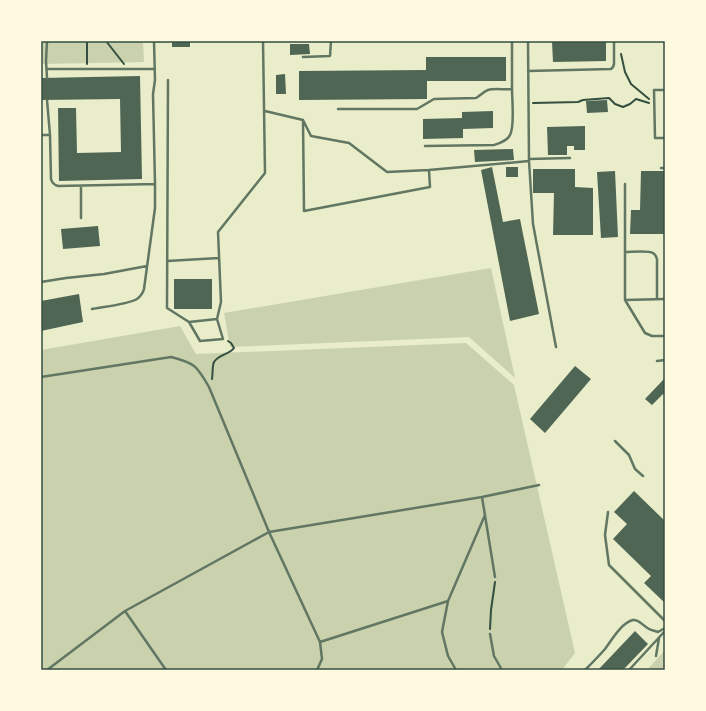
<svg xmlns="http://www.w3.org/2000/svg" width="706" height="711" viewBox="0 0 706 711" font-family="Lato,sans-serif">
	<rect width="100%" height="100%" fill="#e9edc9"/>
	<path fill="#cad2ad" d="M41,41H143L144,62L41,64Z
		M491,268L515,378L469,337L230,347L224,313Z
		M180,326L196,354L466,343L514,385L575,653L562,670H41V350Z
		M665,650V670H647Z"/>
	<path fill="#4f6655" d="M172,41H190V47H172Z
		M552,42H606V61L553,62Z
		M290,44H309L310,54L290,55Z
		M426,57H506V81H427V99L299,100V71L426,70Z
		M285,74L286,94H276V75Z
		M140,76L142,179L59,181L58,108H76L77,153L121,152L120,99L41,100V78Z
		M607,100L608,112L587,113L586,101Z
		M493,111V128L463,129V138L423,139V119L462,118V112Z
		M585,126V150H574V146H567V155H548L547,127Z
		M513,149L514,160L475,162L474,150Z
		M492,167L503,222L520,219L539,314L510,321L481,170Z
		M506,167H518V177H506Z
		M533,169H575V187L593,188V235H553L554,193H533Z
		M615,171L618,237L601,238L597,172Z
		M641,171H665V234H630L631,210H640Z
		M98,226L100,246L63,249L61,229Z
		M174,279H212V309H174Z
		M79,294L83,322L41,331V301Z
		M575,366L591,379L545,433L530,419Z
		M664,379L665,380V396L663,394L652,405L645,399Z
		M634,491L665,521V603L644,583L651,576L613,539L627,524L614,512Z
		M635,631L648,644L623,670H598Z"/>
	<g fill="none" stroke-linecap="round" stroke-linejoin="round">
		<path stroke="#344e41" stroke-width="2" d="M106,41L124,64
			M621,54L625,72L631,84L649,99
			M87,64V41
			M533,103L578,102L583,100L609,98L615,104L623,107L630,104L636,99L649,103
			M212,379C213,373 212,366 214,362C219,354 229,355 234,348L231,343L228,341
			M490,629L491,610L495,582"/>
		<path stroke="#617663" stroke-width="2.5" d="M154,41H165
			M528,41L529,161L533,224L556,347
			M303,57L330,56L331,41
			M47,69H155
			M528,71L611,69L613,67L614,64V41
			M47,78L46,61L47,41
			M168,80L167,308L189,322L217,319L221,302L218,232L265,173L263,41
			M665,90H654L655,138H665
			M47,100L50,135
			M338,109H417L434,99L476,98C480,96 483,92 488,90C495,88 505,90 512,89V41
			M265,111L303,120L311,136L349,143L387,172L429,170L430,187L304,211L303,120
			M41,135H50L51,179C52,183 54,185 58,186L155,184L153,94L155,80L154,41
			M425,146L494,145C500,143 507,141 510,135C515,126 512,100 512,89
			M529,159L570,158
			M661,168H665
			M429,170L529,161
			M625,184V300L665,299
			M81,186V218
			M625,252C632,252 648,250 653,253C656,255 656,256 657,259V299
			M167,261L219,258
			M41,282L66,278L104,274L147,266
			M625,300L645,333L652,336H665
			M92,309C103,307 129,304 137,299C141,296 143,293 144,289L155,208V184
			M189,322L200,341L223,339L217,319
			M657,361L665,360
			M41,377L171,357C195,363 197,366 209,387L269,532L320,642L322,659L317,670
			M615,441L629,455L635,469L643,476
			M482,497L495,577
			M608,512L605,535L609,565L665,621
			M125,611L166,670
			M490,634L494,656L502,670
			M320,642L448,601
			M656,656L659,638
			M47,670L125,611L269,532L482,497L539,485
			M456,670L448,656L442,632L448,601L485,515
			M585,670C592,663 599,656 605,649C611,641 622,622 633,620C639,619 643,626 649,629C651,630 655,631 658,632L665,628
			M629,670L665,631"/>
	</g>
	<rect width="706" height="711" fill="none" stroke="#fefae0" stroke-width="84"/>
	<rect x="42" y="42" width="622" height="627" fill="none" stroke="#344e41" stroke-width="1.5"/>
</svg>
